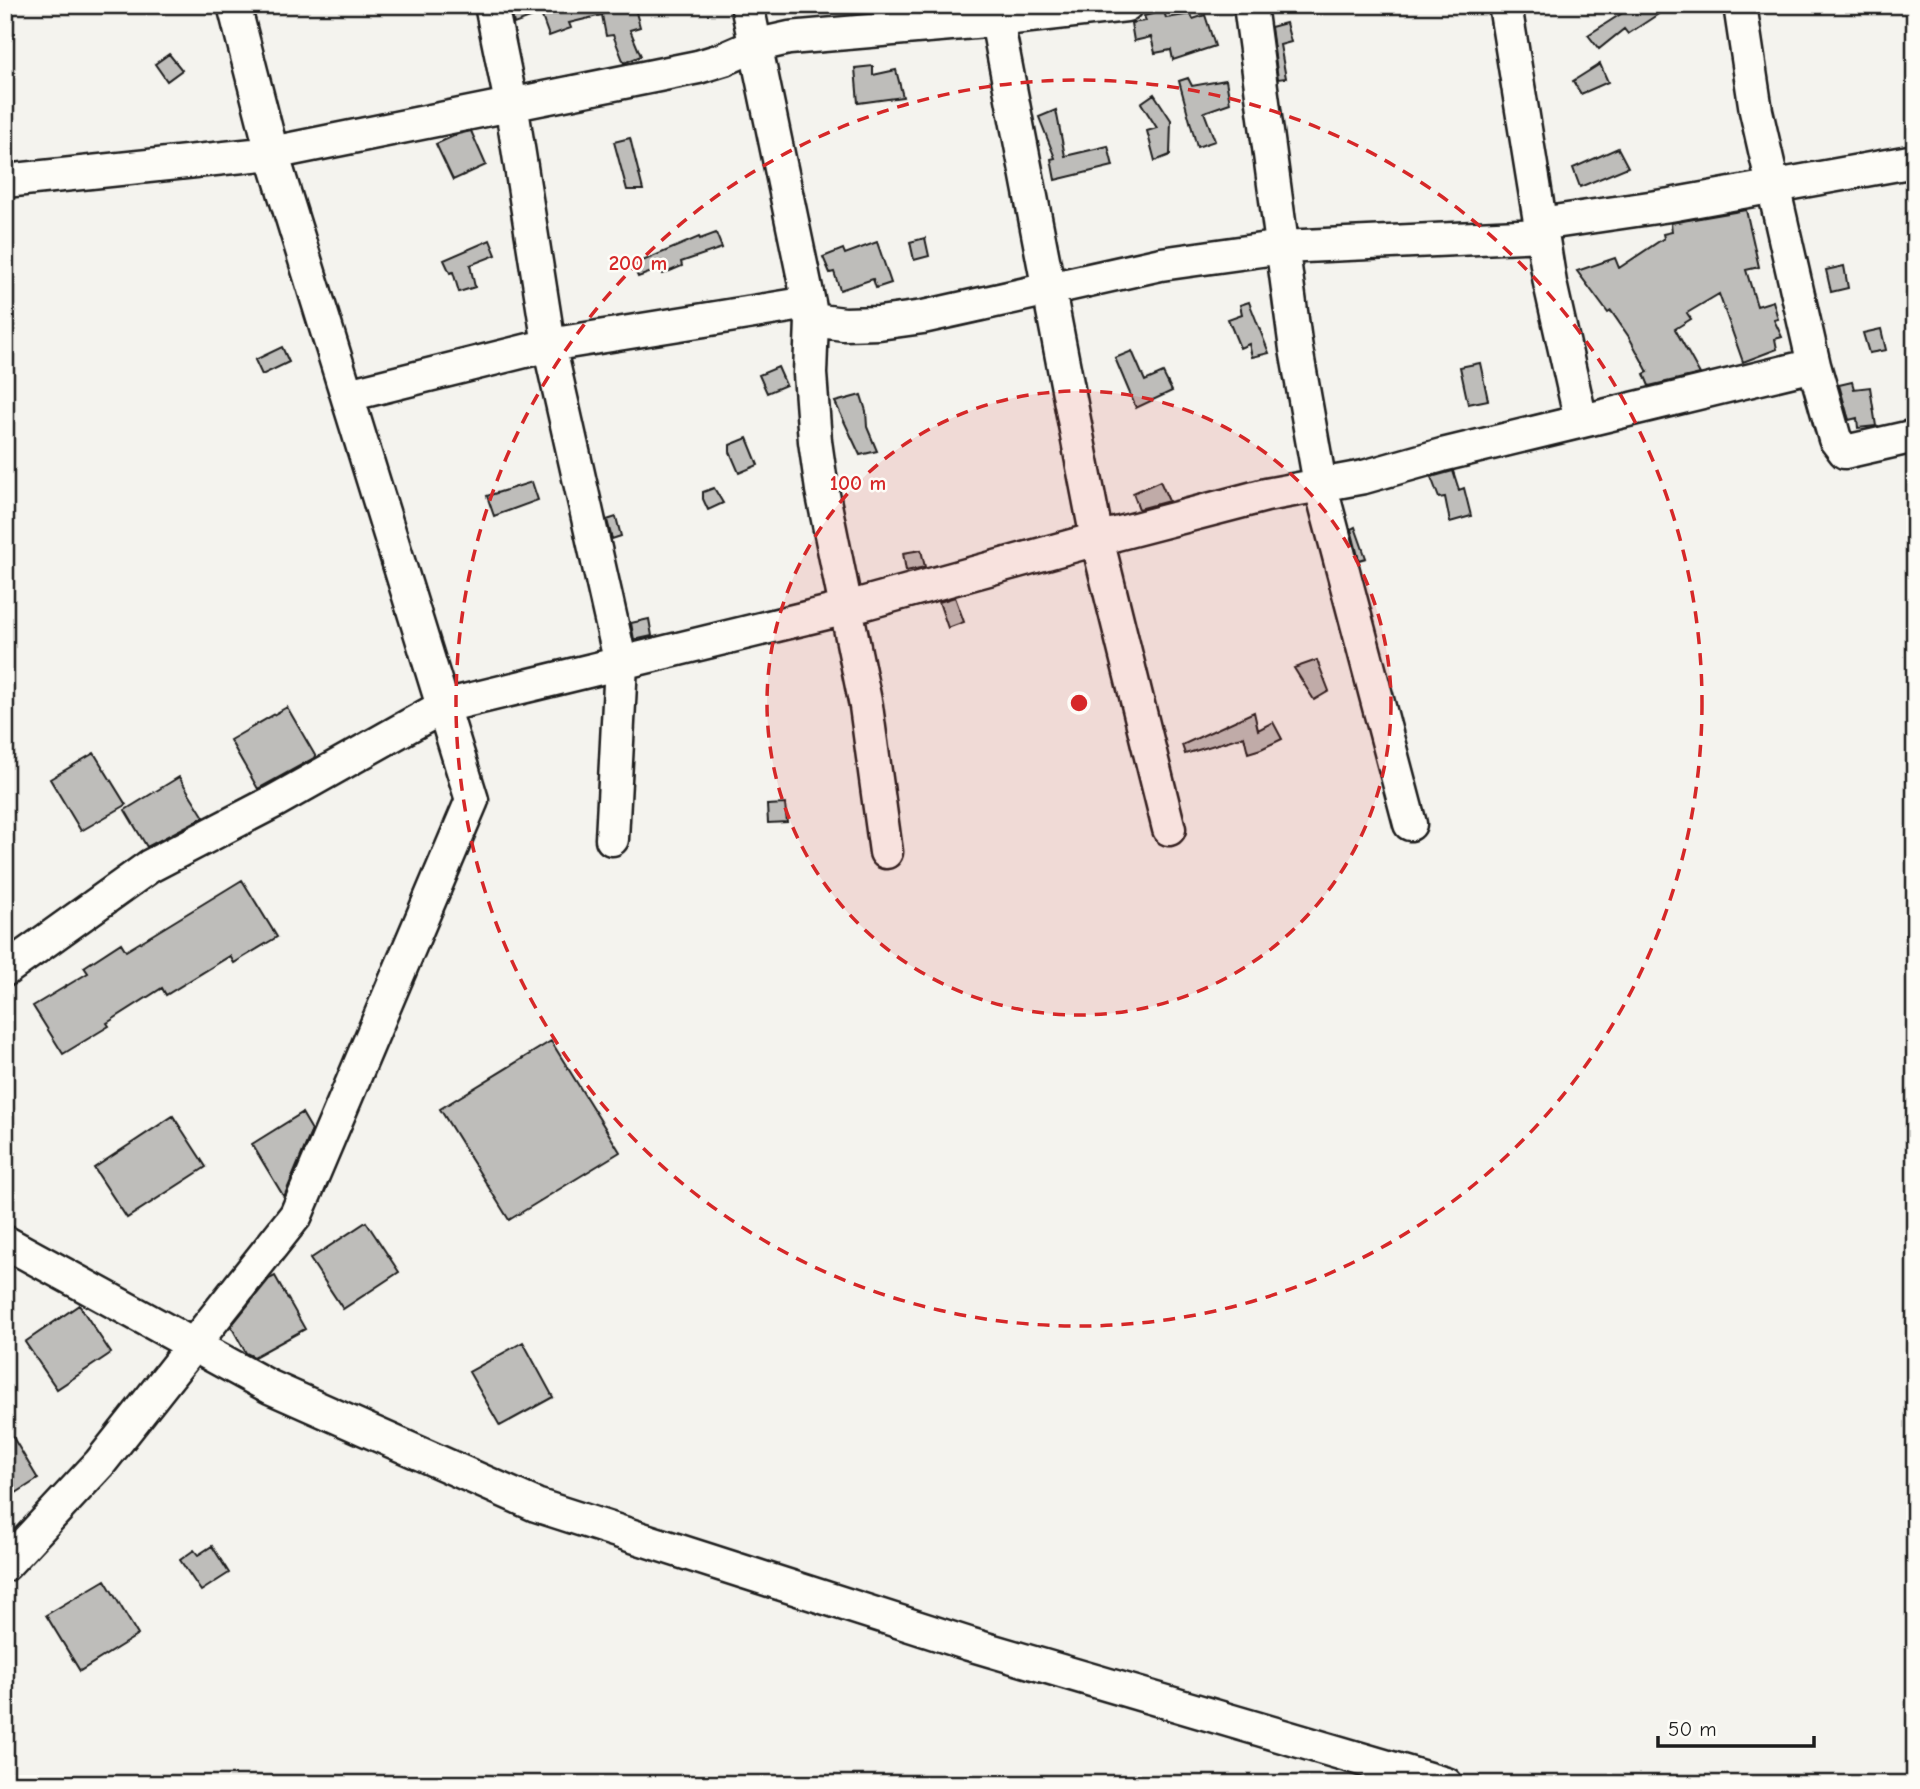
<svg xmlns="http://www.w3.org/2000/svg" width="1920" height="1789" viewBox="0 0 1920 1789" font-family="'Comic Neue',sans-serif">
	<rect width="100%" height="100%" fill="#f4f3ee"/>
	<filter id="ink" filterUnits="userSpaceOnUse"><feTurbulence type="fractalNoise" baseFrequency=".0143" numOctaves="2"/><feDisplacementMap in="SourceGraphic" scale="14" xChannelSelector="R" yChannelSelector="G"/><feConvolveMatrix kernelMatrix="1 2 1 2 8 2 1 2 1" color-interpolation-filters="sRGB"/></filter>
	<g filter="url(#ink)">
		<path fill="#bebdba" stroke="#1c1c1c" stroke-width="2" d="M510,5H634L640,27L630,30L641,56L624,63L613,35L606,36L602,15L569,23L571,28L549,36L541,14L514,24Z
			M1635,5H1672L1628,34L1624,29L1599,49L1588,35Z
			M1164,11L1166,18L1191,14L1193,19L1205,15L1215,46L1173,60L1171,50L1155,53L1151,37L1134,41L1131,23L1146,21L1144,16Z
			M1286,23L1291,42L1280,45L1286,78L1278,79L1271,27Z
			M169,54L182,70L167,81L155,64Z
			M1600,64L1608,82L1581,94L1573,81Z
			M873,66V75L896,70L903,97L858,103L855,68Z
			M1188,78L1192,86L1226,80L1230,103L1204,112L1215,141L1197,147L1179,81Z
			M1154,94L1171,120L1170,155L1155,161L1147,131L1157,128L1141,103Z
			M1056,110L1065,156L1108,146L1113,166L1055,180L1051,159L1055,158L1039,117Z
			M471,131L486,165L453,180L436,144L458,134Z
			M630,138L643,190H627L614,142Z
			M1618,148L1628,167L1580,187L1573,168Z
			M1746,210L1759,267L1746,270L1757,306L1773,301L1778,319L1774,320L1782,337L1775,339L1777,349L1743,362L1719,294L1687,313L1691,319L1675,329L1700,374L1649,386L1644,374L1648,372L1629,337L1611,311L1608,313L1577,271L1615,258L1619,268L1664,238L1663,234L1672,232L1671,223Z
			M716,233L722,248L681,262L682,266L663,274L660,269L638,277L633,265L699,237L700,239Z
			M925,238L929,256L914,260L910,242Z
			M490,240L496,255L470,265L475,287L459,292L453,272L450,273L444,260Z
			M877,242L891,283L876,288L873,279L840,290L834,272L830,273L823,257L843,249L845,254Z
			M1844,266L1848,288L1831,292L1826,270Z
			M1249,302L1269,353L1252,357L1249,344L1240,348L1228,319L1242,314L1240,305Z
			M1881,329L1886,350L1869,353L1863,333Z
			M282,347L289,362L262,375L255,360Z
			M1132,351L1145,381L1163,373L1172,391L1136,408L1115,358Z
			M1480,363L1488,400L1468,404L1460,367Z
			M778,367L786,385L767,393L759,375Z
			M1852,382L1854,389L1870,387L1876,426L1858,428L1857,418L1849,420L1839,385Z
			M861,395L866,411L867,427L877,451L860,455L835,402Z
			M747,438L758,465L739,473L730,452V445Z
			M1453,471L1459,490L1464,488L1471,516L1450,522L1445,497L1439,498L1431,477Z
			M1160,481L1169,501L1139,509L1133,493Z
			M532,482L538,500L494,516L487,496Z
			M714,488L723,503L708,510L703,499V492Z
			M616,517L621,536L612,539L607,520Z
			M1355,527L1366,558L1359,560L1351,529Z
			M921,550L925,567L906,571L903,553Z
			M955,597L964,622L948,628L939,602Z
			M649,619L652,636L634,640L631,623Z
			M1317,660L1329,691L1314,700L1294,668Z
			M287,707L316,757L258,789L230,740Z
			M1254,712L1258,730L1273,722L1282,739L1261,749L1248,753L1244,736L1185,754L1182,745Z
			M94,753L126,805L81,831L50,779Z
			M179,777L204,817L147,847L125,810Z
			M785,804L787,822L768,823L767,805Z
			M242,880L277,937L234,963L230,956L166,995L162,988L107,1023L109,1026L63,1054L33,1006L88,973L84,967L121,943L126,951Z
			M551,1041L620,1152L509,1220L440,1109Z
			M302,1113L312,1130L284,1197L252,1144Z
			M173,1116L206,1167L127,1218L94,1168Z
			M366,1222L399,1272L343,1309L310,1259Z
			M275,1276L305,1329L254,1357L246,1353L231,1326L269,1279Z
			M79,1305L111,1353L57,1389L25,1342Z
			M523,1342L553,1397L500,1426L469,1372Z
			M5,1424L38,1479L5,1500Z
			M212,1546L229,1573L201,1591L180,1560L194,1550L198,1555Z
			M105,1580L138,1635L80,1671L46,1615Z"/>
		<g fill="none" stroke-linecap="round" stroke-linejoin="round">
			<g stroke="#1c1c1c" stroke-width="37">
				<path id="minor" d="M491,5L511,103L549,345L621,664L612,839
					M747,5L809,303L812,320L810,374L815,441L822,490L866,706L886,852
					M994,5L1097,539L1169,829
					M1250,5L1296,349L1320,484L1410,824
					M1505,5L1550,283L1581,421
					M1740,5L1756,111L1814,365L1835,439L1845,452L1915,436
					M5,181L272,153L698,67L724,59L754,46L789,38L997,20L1126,5
					M1540,224L1670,205L1915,161
					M812,320L844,324L879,323L923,317L1161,264L1282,247L1542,235
					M348,395L549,345L809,303
					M5,970L150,866L275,801L444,706L847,608L1097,539L1266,495L1364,477L1442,455L1814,365
					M5,1242L270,1387L536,1505L969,1644L1446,1784
					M5,1565L100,1463L296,1215L472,800L272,153L234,5"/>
			</g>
			<use href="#minor" stroke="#fdfcf7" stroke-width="32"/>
		</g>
	</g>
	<circle cx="1079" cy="703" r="312" fill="#d62828" fill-opacity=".12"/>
	<g fill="none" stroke="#d62828" stroke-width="3.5" stroke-dasharray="12 9">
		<circle cx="1079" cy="703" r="312"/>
		<circle cx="1079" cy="703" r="623"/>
	</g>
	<circle cx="1079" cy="703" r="10" fill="#d62828" stroke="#fdfcf7" stroke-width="3.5"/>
	<g font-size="21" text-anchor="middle" font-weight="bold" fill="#d62828" stroke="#fdfcf7" stroke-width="5" stroke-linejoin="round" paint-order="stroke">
		<text x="638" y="270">200 m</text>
		<text x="858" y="490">100 m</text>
	</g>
	<rect width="1920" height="1789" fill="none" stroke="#fdfcf7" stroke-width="28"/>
	<rect x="14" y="14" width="1892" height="1761" fill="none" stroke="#1c1c1c" stroke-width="2.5" filter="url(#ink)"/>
	<path d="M1658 1736v10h156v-10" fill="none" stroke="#1c1c1c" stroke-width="3.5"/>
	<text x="1668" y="1736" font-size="21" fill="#1c1c1c" stroke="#fdfcf7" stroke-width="5" paint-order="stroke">50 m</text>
</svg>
